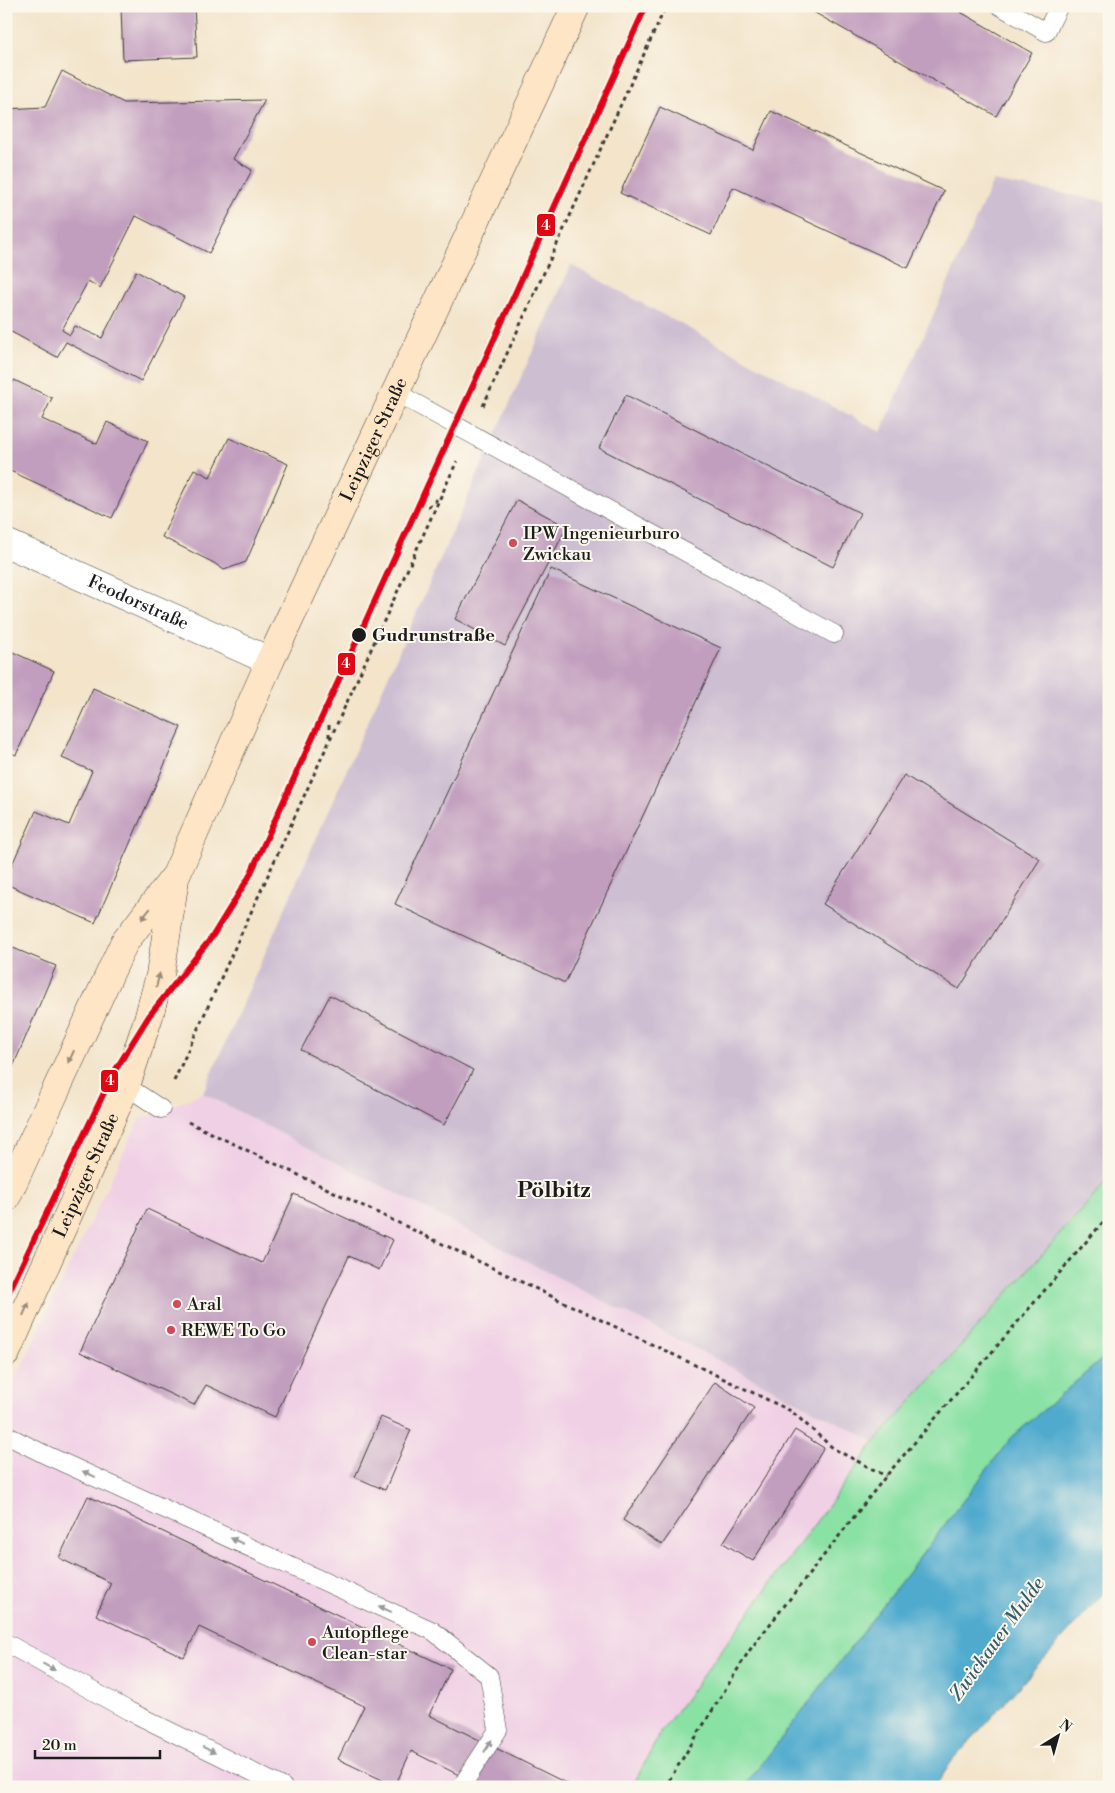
<svg xmlns="http://www.w3.org/2000/svg" width="1115" height="1793" viewBox="0 0 1115 1793" font-family="'Libre Bodoni',serif">
	<rect width="100%" height="100%" fill="#fbf7ec"/>
	<filter id="ink" filterUnits="userSpaceOnUse"><feTurbulence type="fractalNoise" baseFrequency=".02" numOctaves="2"/><feDisplacementMap in="SourceGraphic" scale="10" xChannelSelector="R" yChannelSelector="G"/><feConvolveMatrix kernelMatrix="1 2 1 2 8 2 1 2 1" color-interpolation-filters="sRGB"/></filter>
	<filter id="wash" filterUnits="userSpaceOnUse"><feTurbulence type="fractalNoise" baseFrequency=".0096" numOctaves="4" result="noise"/><feDisplacementMap in="SourceGraphic" scale="20" xChannelSelector="R" yChannelSelector="G"/><feGaussianBlur stdDeviation="1.12" result="paint"/><feColorMatrix in="noise" values="0 0 0 0 0 0 0 0 0 0 0 0 0 0 0 0 0 1.4 0 .05"/><feComposite in="paint" operator="in"/></filter>
	<g filter="url(#wash)">
		<rect width="100%" height="100%" fill="#f3e4ca"/>
		<path fill="#f0d0e5" d="M203,1093L875,1442L661,1732L632,1787H6V1399L139,1120Z"/>
		<path fill="#cebed2" d="M993,181L1109,202V1179L875,1442L203,1093L571,265L881,432Z"/>
		<path fill="#8ae1a4" stroke="#537e60" d="M1109,1179V1353L1011,1438L744,1787H632L661,1732L875,1442Z"/>
		<path fill="#50aace" stroke="#366375" d="M1109,1353V1587L952,1761L935,1787H744L1011,1438Z"/>
		<g id="blocks">
			<path fill="#c19dbe" d="M158,6H194L197,57L123,60L121,8Z
				M803,6H950L1032,53L996,116Z
				M62,71L124,103L265,100L233,159L252,170L209,253L136,216L100,288L88,281L62,330L70,335L75,326L102,338L136,271L184,297L141,381L66,342L57,357L6,329V109L45,107Z
				M660,107L753,150L771,111L944,191L908,268L733,187L711,235L620,193Z
				M14,380L52,398L42,419L97,444L107,422L148,441L112,518L6,469V396Z
				M626,395L860,513L833,567L599,448Z
				M229,438L288,464L246,562L224,570L214,563L162,537L194,469L210,477Z
				M517,500L567,527L505,646L455,619Z
				M551,569L721,648L565,983L395,904Z
				M6,649L54,671L16,755L6,750Z
				M93,688L181,727L95,923L6,884V878L36,811L69,825L92,771L62,758Z
				M904,775L1040,859L959,989L823,904Z
				M6,945L56,966L6,1083Z
				M330,995L473,1070L444,1125L301,1050Z
				M294,1194L393,1240L379,1270L349,1256L275,1417L206,1385L194,1405L80,1352L147,1209L262,1263Z
				M715,1382L754,1408L662,1545L623,1520Z
				M381,1417L411,1430L385,1490L355,1477Z
				M795,1430L824,1448L753,1561L723,1543Z
				M88,1496L451,1669L429,1715L574,1787H483L411,1751L395,1786L338,1759L364,1706L199,1627L184,1657L96,1615L111,1583L59,1558Z"/>
		</g>
	</g>
	<g filter="url(#ink)">
		<use href="#blocks" fill-opacity="0" stroke="#3c3a36" stroke-width="1"/>
		<g fill="none" stroke-linecap="round" stroke-linejoin="round">
			<g stroke="#3c3a36" stroke-width="19">
				<path id="lane" d="M1000,6L1046,32L1059,6
					M395,392L834,634
					M126,1086L161,1109
					M6,1435L44,1454L433,1631L489,1676L498,1730L461,1787
					M6,1643L129,1711L283,1787"/>
			</g>
			<g stroke="#3c3a36" stroke-width="29">
				<g id="street">
					<path id="s1" d="M6,543L270,661"/>
				</g>
			</g>
			<g stroke="#3c3a36" stroke-width="29">
				<g id="secondary">
					<path id="s2" d="M6,1198L124,943L176,875L270,661L576,6"/>
					<path id="s3" d="M6,1353L126,1086L149,1016L160,975L175,879"/>
				</g>
			</g>
			<path stroke="#3c3a36" stroke-width="3" stroke-dasharray="4 4" stroke-linecap="butt" d="M483,406L666,6
				M428,507L440,497
				M329,725V739
				M174,1081L457,461
				M188,1122L791,1411L834,1449L886,1476
				M665,1787L749,1651L886,1476L1109,1215"/>
			<use href="#lane" stroke="#fff" stroke-width="18"/>
			<use href="#street" stroke="#fff" stroke-width="28"/>
			<use href="#secondary" stroke="#fde5c5" stroke-width="28"/>
			<g stroke="#fbf7ec" stroke-width="10">
				<path id="tram-1" d="M6,1298L113,1074L149,1016L212,937L249,877L646,6"/>
			</g>
			<use href="#tram-1" stroke="#e30613" stroke-width="6"/>
		</g>
		<defs><path id="oneway-solid" d="M-6-.8H1V-3.2L6.5 0L1 3.2V.8H-6Z" transform="scale(1.25)"/></defs>
		<g fill="#988b79">
			<use href="#oneway-solid" transform="translate(146 914) rotate(128)"/>
			<use href="#oneway-solid" transform="translate(158 980) rotate(-76)"/>
			<use href="#oneway-solid" transform="translate(71 1057) rotate(115)"/>
			<use href="#oneway-solid" transform="translate(26 1309) rotate(-66)"/>
		</g>
		<g fill="#999">
			<use href="#oneway-solid" transform="translate(89 1474) rotate(-156)"/>
			<use href="#oneway-solid" transform="translate(237 1541) rotate(-155)"/>
			<use href="#oneway-solid" transform="translate(385 1609) rotate(-155)"/>
			<use href="#oneway-solid" transform="translate(49 1667) rotate(29)"/>
			<use href="#oneway-solid" transform="translate(488 1746) rotate(-58)"/>
			<use href="#oneway-solid" transform="translate(209 1750) rotate(26)"/>
		</g>
	</g>
	<g fill="#d1495b" stroke="#fbf7ec" stroke-width="2">
		<circle cx="513" cy="543" r="5"/>
		<circle cx="177" cy="1304" r="5"/>
		<circle cx="171" cy="1330" r="5"/>
		<circle cx="312" cy="1642" r="5"/>
	</g>
	<circle fill="#1c1c1c" stroke="#fbf7ec" stroke-width="2" cx="359" cy="635" r="8"/>
	<g text-anchor="middle" dominant-baseline="central" stroke-width="4" stroke-linejoin="round" paint-order="stroke">
		<g font-size="18" fill="#1c1c1c" stroke="#fbf7ec">
			<text stroke="none"><textPath href="#s2" startOffset="845">Leipziger Straße</textPath></text>
			<text stroke="none"><textPath href="#s1" startOffset="145">Feodorstraße</textPath></text>
			<text stroke="none"><textPath href="#s3" startOffset="195">Leipziger Straße</textPath></text>
		</g>
		<g font-size="18" fill="#1c1c1c" stroke="#fbf7ec" text-anchor="start">
			<text x="523" y="533">IPW Ingenieurburo<tspan x="523" dy="21">Zwickau</tspan></text>
			<text x="187" y="1304">Aral</text>
			<text x="181" y="1330">REWE To Go</text>
			<text x="322" y="1632">Autopflege<tspan x="322" dy="21">Clean-star</tspan></text>
		</g>
		<g font-size="18" font-weight="bold" fill="#1c1c1c" stroke="#fbf7ec" text-anchor="start">
			<text x="372" y="635">Gudrunstraße</text>
		</g>
		<g font-size="19" font-style="italic" fill="#335c6c" stroke="#fbf7ec">
			<text transform="translate(997 1639) rotate(-54)">Zwickauer Mulde</text>
		</g>
		<g font-size="22" font-weight="bold" fill="#1c1c1c" stroke="#fbf7ec">
			<text x="554" y="1190">Pölbitz</text>
		</g>
	</g>
	<g stroke="#fbf7ec" stroke-width="2">
		<rect x="536" y="213" width="20" height="24" rx="5" fill="#e30613"/>
		<rect x="337" y="652" width="19" height="24" rx="5" fill="#e30613"/>
		<rect x="100" y="1069" width="19" height="24" rx="5" fill="#e30613"/>
	</g>
	<g font-size="14" text-anchor="middle" font-weight="bold" fill="#fff">
		<text x="546" y="230">4</text>
		<text x="346" y="668">4</text>
		<text x="110" y="1085">4</text>
	</g>
	<rect width="1115" height="1793" fill="none" stroke="#fbf7ec" stroke-width="25"/>
	<g transform="translate(1058 1736) rotate(37)" stroke="#fbf7ec" stroke-width="4" paint-order="stroke">
	<path d="M0-4L9 19L0 12L-9 19Z" fill="#1c1c1c"/>
	<text y="-8" font-size="14" font-weight="bold" text-anchor="middle" fill="#1c1c1c">N</text>
	</g>
	<path d="M35 1750v8h125v-8" fill="none" stroke="#1c1c1c" stroke-width="2.5"/>
	<text x="42" y="1750" font-size="15" fill="#1c1c1c" stroke="#fbf7ec" stroke-width="4" paint-order="stroke">20 m</text>
</svg>
